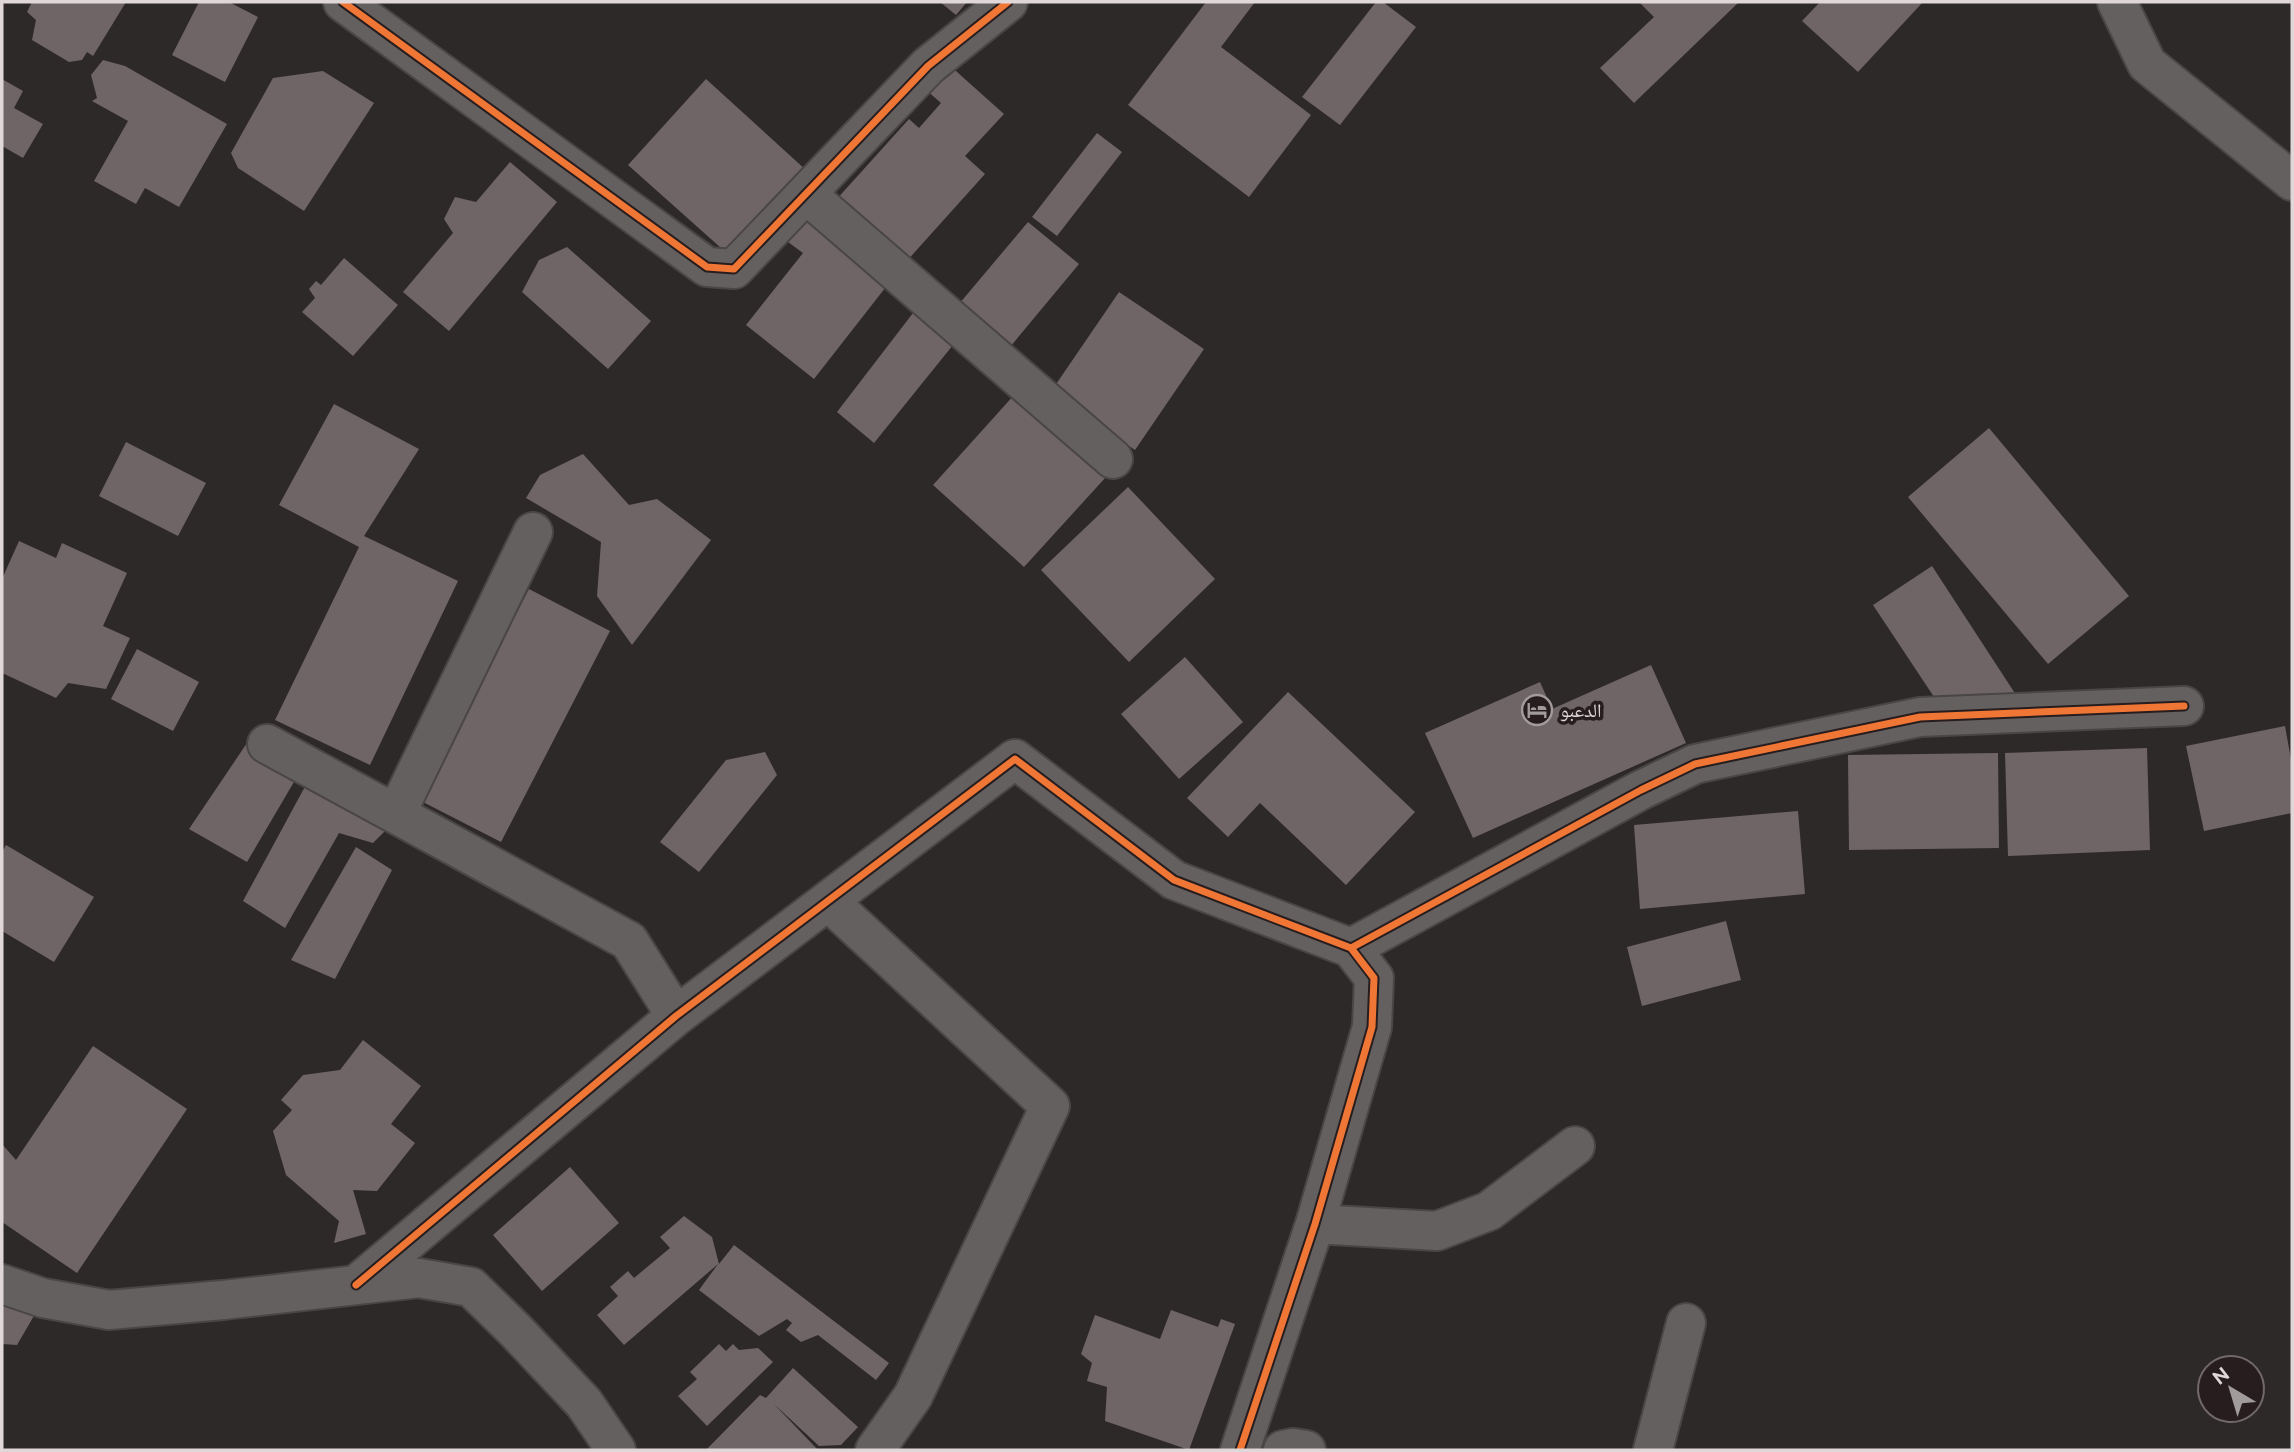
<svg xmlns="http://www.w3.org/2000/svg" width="2294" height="1452" viewBox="0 0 2294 1452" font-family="Raleway,'Noto Naskh Arabic',sans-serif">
	<rect width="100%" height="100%" fill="#2e2929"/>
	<path fill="#6f6566" d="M32,2H126L93,56L87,52L82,60L69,62L32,40L36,20L27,12Z
		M199,2H229L258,17L225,82L172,55Z
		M940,2H967L956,15Z
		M1206,2H1255L1221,47L1311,115L1249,197L1128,105Z
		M1376,2H1383L1416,27L1340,125L1302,97Z
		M1639,2H1739L1634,103L1600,68L1654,17Z
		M1820,2H1923L1858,72L1802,21Z
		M103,60L125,66L227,124L179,207L145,188L136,204L94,181L128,121L92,101L97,98L91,75Z
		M947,63L1004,114L965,156L985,174L905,263L835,201L909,119L919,128L941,103L925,89Z
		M323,71L374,103L304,211L238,168L231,153L273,78Z
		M2,79L23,91L14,108L43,124L23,158L2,146Z
		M706,79L807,171L730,256L628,165Z
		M1097,133L1122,152L1057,236L1032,217Z
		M510,162L557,202L449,331L403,292L453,233L444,219L455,197L476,202Z
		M807,218L889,283L814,379L746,325L803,253L788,242Z
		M1028,222L1079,264L1010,347L959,304Z
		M567,247L651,321L608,369L522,292L539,260Z
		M344,258L398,305L353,356L302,312L315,298L309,289L316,281L321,285Z
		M1119,292L1204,349L1135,450L1050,393Z
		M913,313L953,345L874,443L837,412Z
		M1015,394L1106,477L1024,567L933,485Z
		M334,404L419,449L364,536L458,581L370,765L275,720L359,547L279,505Z
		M1989,428L2129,596L2048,664L1908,497Z
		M126,442L206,483L178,536L99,496Z
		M583,454L629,505L657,499L711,540L632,645L597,596L601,542L526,498L540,475Z
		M1128,487L1215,579L1129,662L1041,570Z
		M19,541L56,558L62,543L127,573L103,626L130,638L106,689L68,683L56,698L2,673V579Z
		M1932,566L2018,698L1940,706L1873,605Z
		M529,589L610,631L501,842L419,800Z
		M137,649L199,682L173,731L111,699Z
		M1185,657L1243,722L1179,779L1121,714Z
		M1651,665L1686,743L1473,838L1425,733L1540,682L1552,709Z
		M1288,692L1415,812L1346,885L1260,803L1228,837L1187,798Z
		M2285,726L2292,765V813L2204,831L2186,746Z
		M247,743L301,770L247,862L189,829Z
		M2147,748L2150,850L2008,856L2005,753Z
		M765,752L777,775L699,872L660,842L726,760Z
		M1998,753L1999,848L1849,850L1848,755Z
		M308,781L395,821L373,843L339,833L285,928L243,901Z
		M1798,811L1805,894L1640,909L1634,825Z
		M6,845L94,897L54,962L2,931V852Z
		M356,847L392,870L335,979L291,960Z
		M1726,921L1741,980L1642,1006L1627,947Z
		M363,1040L421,1086L391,1124L415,1143L377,1191L353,1190L366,1234L334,1243L339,1221L286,1175L273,1131L292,1110L281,1100L303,1075L340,1070Z
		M93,1046L187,1109L77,1273L2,1222V1144L16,1160Z
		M570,1167L619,1223L542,1291L493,1235Z
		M684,1216L712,1237L719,1264L734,1245L889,1363L876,1380L818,1335L801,1342L786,1330L792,1323L787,1319L759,1336L699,1290L718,1264L624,1345L597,1315L618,1296L610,1287L628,1271L634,1278L670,1248L660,1237Z
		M2,1296L35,1314L17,1345L2,1344Z
		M1171,1310L1218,1327L1221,1319L1235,1324L1189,1450L1105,1421L1107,1387L1087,1381L1092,1363L1081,1354L1095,1315L1160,1339Z
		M719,1344L726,1351L733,1344L739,1350L758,1348L773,1362L707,1426L678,1396L697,1379L690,1372Z
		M793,1368L858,1427L841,1445L819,1446L774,1404L818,1450H706L760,1395L766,1398Z"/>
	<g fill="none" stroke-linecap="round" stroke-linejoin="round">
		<g stroke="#4a4646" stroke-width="42">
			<path id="minor" d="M343,2L707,267L734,269L928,66L1008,2
				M2117,2L2147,64L2292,181
				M806,194L1113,459
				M267,744L629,941L676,1016
				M396,814L533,532
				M828,901L1050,1106L913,1396L875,1450
				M1315,1224L1437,1231L1489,1211L1575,1146
				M2,1284L43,1298L109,1310L223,1300L419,1278L471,1287L516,1331L584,1403L616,1450
				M356,1285L676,1016L1015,759L1174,880L1351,948
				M1240,1450L1315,1224L1372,1027L1374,978L1351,948L1641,790L1695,764L1920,717L2184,706
				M1283,1450L1293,1448L1306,1450
				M1653,1450L1686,1323"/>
		</g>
		<use href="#minor" stroke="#646060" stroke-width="38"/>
		<g stroke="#271d1e" stroke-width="11">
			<path id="cycleway" d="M343,2L707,267L734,269L928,66L1008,2
				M356,1285L676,1016L1015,759L1174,880L1351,948
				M1240,1450L1315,1224L1372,1027L1374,978L1351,948L1641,790L1695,764L1920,717L2184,706"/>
		</g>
		<use href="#cycleway" stroke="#f07635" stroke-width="7"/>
	</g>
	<defs>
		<g id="hotel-ring" transform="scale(1.575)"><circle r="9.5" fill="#271d1e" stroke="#a29b9b" stroke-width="1.5"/><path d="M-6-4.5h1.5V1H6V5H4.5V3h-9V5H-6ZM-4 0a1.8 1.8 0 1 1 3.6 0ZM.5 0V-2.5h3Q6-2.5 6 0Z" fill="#a29b9b"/></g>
	</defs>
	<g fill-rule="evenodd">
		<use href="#hotel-ring" x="1537" y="710"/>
	</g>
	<g text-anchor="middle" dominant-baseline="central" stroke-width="7" stroke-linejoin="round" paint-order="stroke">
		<g font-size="19" fill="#e0d8d8" stroke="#271d1e" text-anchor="start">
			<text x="1560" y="710">الدعبو</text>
		</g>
	</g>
	<rect width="2294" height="1452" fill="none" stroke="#e0d8d8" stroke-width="7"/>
	<g transform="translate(2231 1389) rotate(322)"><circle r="33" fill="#271d1e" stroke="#716868" stroke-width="2"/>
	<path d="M0-5L12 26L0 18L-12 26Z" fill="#a29b9b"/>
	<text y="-10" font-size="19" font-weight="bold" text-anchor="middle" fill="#e0d8d8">N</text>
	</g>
</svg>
